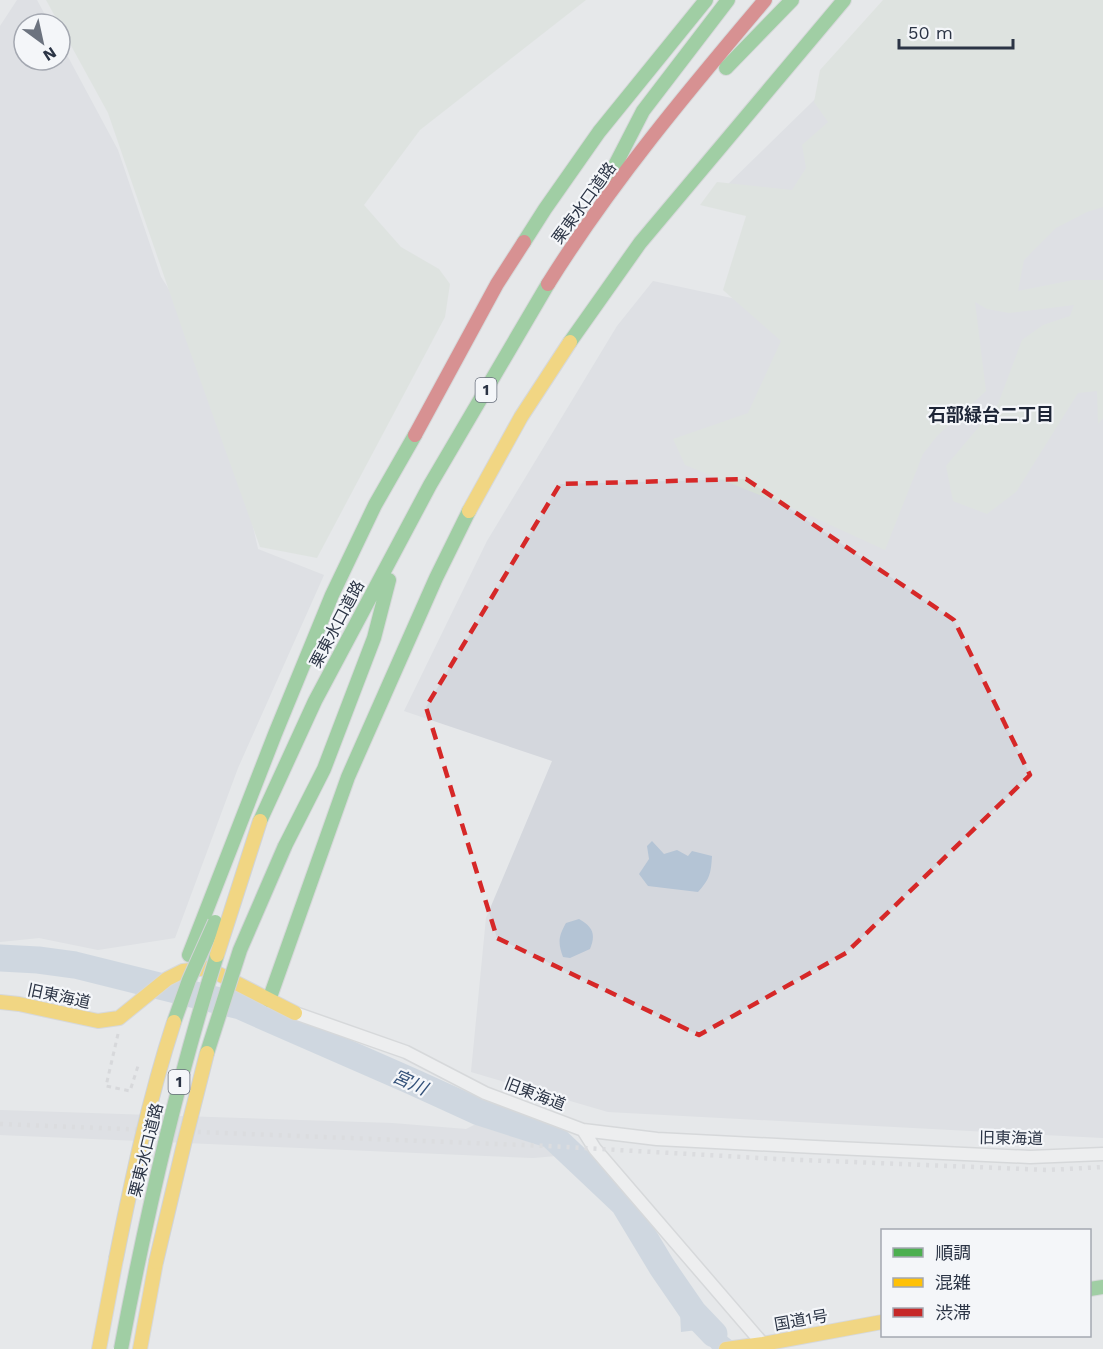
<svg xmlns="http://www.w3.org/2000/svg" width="1103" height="1349" viewBox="0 0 1103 1349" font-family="'Work Sans','Noto Sans JP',sans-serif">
	<rect width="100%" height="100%" fill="#e6e8ea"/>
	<path fill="#d4d7dd" d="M17,0H37L50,24H24V60H60V42L118,150L161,277L217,365L258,549L324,575L238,768L175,938L98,950L39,938L0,942V26Z
		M1103,55V1138L608,1112L471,1072L486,918L552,761L404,711L487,541L617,326L653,281L764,305L775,214L718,194L853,62Z
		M0,1110L392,1123L466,1129L480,1122L545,1138L556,1156L533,1158L0,1135Z"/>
	<path fill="#d6ded6" d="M46,0H586L420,130L364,205L401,247L439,269L450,284L445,317L317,558L260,547L187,343L108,113Z
		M883,0H1103V207L1087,212L1056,228L1024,260L1018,291L1073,280H1103V418L1098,424L1097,391L1078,393L1016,492L987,514L953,501L946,466L998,404L1022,340L1043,325L1070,316L1074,305L1009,313L987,309L975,302L986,391L937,436L923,454L885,550L802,512L685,465L673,439L748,413L781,341L723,290L746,216L700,205L717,182L792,190L806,168L802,145L828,122L814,102L820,70Z"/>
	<path fill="#b4c4d5" d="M652,841L664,854L677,850L688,856L692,851L712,856C711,873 710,879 698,892L648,886L639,874L649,859L647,846Z
		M579,919C593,927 596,934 590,949L570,958L563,957C558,943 558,937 566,923Z
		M694,1304L725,1335L743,1349H712L697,1330L681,1332L680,1312Z"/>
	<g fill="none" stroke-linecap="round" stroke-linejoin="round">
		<path stroke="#b4c4d5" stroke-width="27" d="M0,958L38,960L75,965L240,1006L411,1081L479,1112L551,1135L624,1204L662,1267L693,1312L714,1334"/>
		<g stroke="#c4c6c8" stroke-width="15">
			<path id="street" d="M295,1013L406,1052L485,1093L583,1130L657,1139L815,1147L1030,1157L1103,1154
				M583,1130L595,1149L763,1344"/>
		</g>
		<g stroke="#c4c6c8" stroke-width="16">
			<path id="fast" d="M726,68L792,0
				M608,179L643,111L728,0
				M524,242L545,209L599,132L706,0
				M570,342L640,243L844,0
				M260,821L315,701L430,485L548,284
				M285,846L324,769L374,638L389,580
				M189,955L275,734L332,595L375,505L415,435
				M269,1000L348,777L436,578L469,511
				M1090,1289L1103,1287"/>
		</g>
		<g stroke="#c4c6c8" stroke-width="16">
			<path id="slow" d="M469,511L521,417L570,342
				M0,1002L19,1004L98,1021L119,1018L167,979L183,971L207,968L295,1013
				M99,1349L116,1259
				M140,1349L156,1262
				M726,1349L763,1344L882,1322"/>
		</g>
		<g stroke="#c4c6c8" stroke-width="16">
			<path id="jam" d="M548,284C611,183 688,91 765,0
				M415,435L497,284L524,242"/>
		</g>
		<path stroke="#c5c6ca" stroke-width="3" stroke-dasharray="4.5 4.5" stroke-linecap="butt" d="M118,1034L106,1086L130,1091L138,1066L141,1068"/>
		<use href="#street" stroke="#f5f6f7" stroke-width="12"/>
		<use href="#fast" stroke="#4caf50" stroke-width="14"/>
		<use href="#slow" stroke="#ffc107" stroke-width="14"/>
		<use href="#jam" stroke="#c62828" stroke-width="14"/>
		<path stroke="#cecfd2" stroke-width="4.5" stroke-dasharray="3 6" stroke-linecap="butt" d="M0,1124L547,1146L778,1159L1048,1170L1103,1167"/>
		<g stroke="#b8bbbf" stroke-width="16" stroke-linecap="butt">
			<path id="fast-bridge" d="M174,1022L189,980L215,922
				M207,1053L240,950L285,846
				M121,1349C146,1216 176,1084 217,955"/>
		</g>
		<g stroke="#b8bbbf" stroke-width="16" stroke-linecap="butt">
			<path id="slow-bridge" d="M217,955L260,821
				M116,1259C132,1179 149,1099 174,1022
				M156,1262L184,1144L207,1053"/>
		</g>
		<use href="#fast-bridge" stroke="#4caf50" stroke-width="14"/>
		<use href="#slow-bridge" stroke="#ffc107" stroke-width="14"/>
	</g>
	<path d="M0 0H1103V1349H0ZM746,479L954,620L1030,775L846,953L699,1035L497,938L426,707L560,484Z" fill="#e6e8ea" fill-opacity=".55" fill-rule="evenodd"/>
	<path fill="none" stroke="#d62828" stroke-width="4.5" stroke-dasharray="12 8" stroke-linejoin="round" d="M746,479L954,620L1030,775L846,953L699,1035L497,938L426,707L560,484Z"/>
	<g text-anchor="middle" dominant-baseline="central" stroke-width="4.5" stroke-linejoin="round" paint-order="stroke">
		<g fill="#f4f6f9" stroke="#676e7b" stroke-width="1.5">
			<rect x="475.5" y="378" width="21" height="24" rx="4.5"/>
			<rect x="168.5" y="1070" width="21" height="24" rx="4.5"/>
		</g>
		<g font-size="15" font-weight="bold" fill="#2b3445">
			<text x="486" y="390">1</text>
			<text x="179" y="1082">1</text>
		</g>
		<g font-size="16" fill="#2b3445" stroke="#f4f6f9">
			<text transform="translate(584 203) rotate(-54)">栗東水口道路</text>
			<text transform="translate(337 624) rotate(-62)">栗東水口道路</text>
			<text transform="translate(59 996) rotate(12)">旧東海道</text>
			<text transform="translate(535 1094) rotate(21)">旧東海道</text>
			<text transform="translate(1011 1138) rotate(1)">旧東海道</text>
			<text transform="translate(146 1150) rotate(-76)">栗東水口道路</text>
			<text transform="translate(801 1320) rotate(-10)">国道1号</text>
		</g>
		<g font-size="18" font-weight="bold" fill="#1d2536" stroke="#f4f6f9">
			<text x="991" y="414">石部緑台二丁目</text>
		</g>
		<g font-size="18" font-style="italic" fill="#34527a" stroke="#f4f6f9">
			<text transform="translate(410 1082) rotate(24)">宮川</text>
		</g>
	</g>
	<rect x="881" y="1229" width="210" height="108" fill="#f4f6f9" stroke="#a4a8b1" stroke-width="1.5"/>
	<rect x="893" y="1248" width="30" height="9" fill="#4caf50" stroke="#a4a8b1" stroke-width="1.5"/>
	<text x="935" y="1259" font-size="18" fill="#2b3445">順調</text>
	<rect x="893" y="1278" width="30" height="9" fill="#ffc107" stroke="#a4a8b1" stroke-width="1.5"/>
	<text x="935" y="1289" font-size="18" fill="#2b3445">混雑</text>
	<rect x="893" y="1308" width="30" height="9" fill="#c62828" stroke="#a4a8b1" stroke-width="1.5"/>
	<text x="935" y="1319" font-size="18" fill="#2b3445">渋滞</text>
	<g transform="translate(42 42) rotate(147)"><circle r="28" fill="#f4f6f9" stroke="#a4a8b1" stroke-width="1.5"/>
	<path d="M0-4.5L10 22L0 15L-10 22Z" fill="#6c737f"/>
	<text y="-9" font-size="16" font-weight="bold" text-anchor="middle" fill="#2b3445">N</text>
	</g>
	<path d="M899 39v9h114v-9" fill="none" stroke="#2b3445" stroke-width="3"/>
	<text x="908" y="39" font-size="18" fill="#2b3445" stroke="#f4f6f9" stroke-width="4.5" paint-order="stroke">50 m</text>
</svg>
